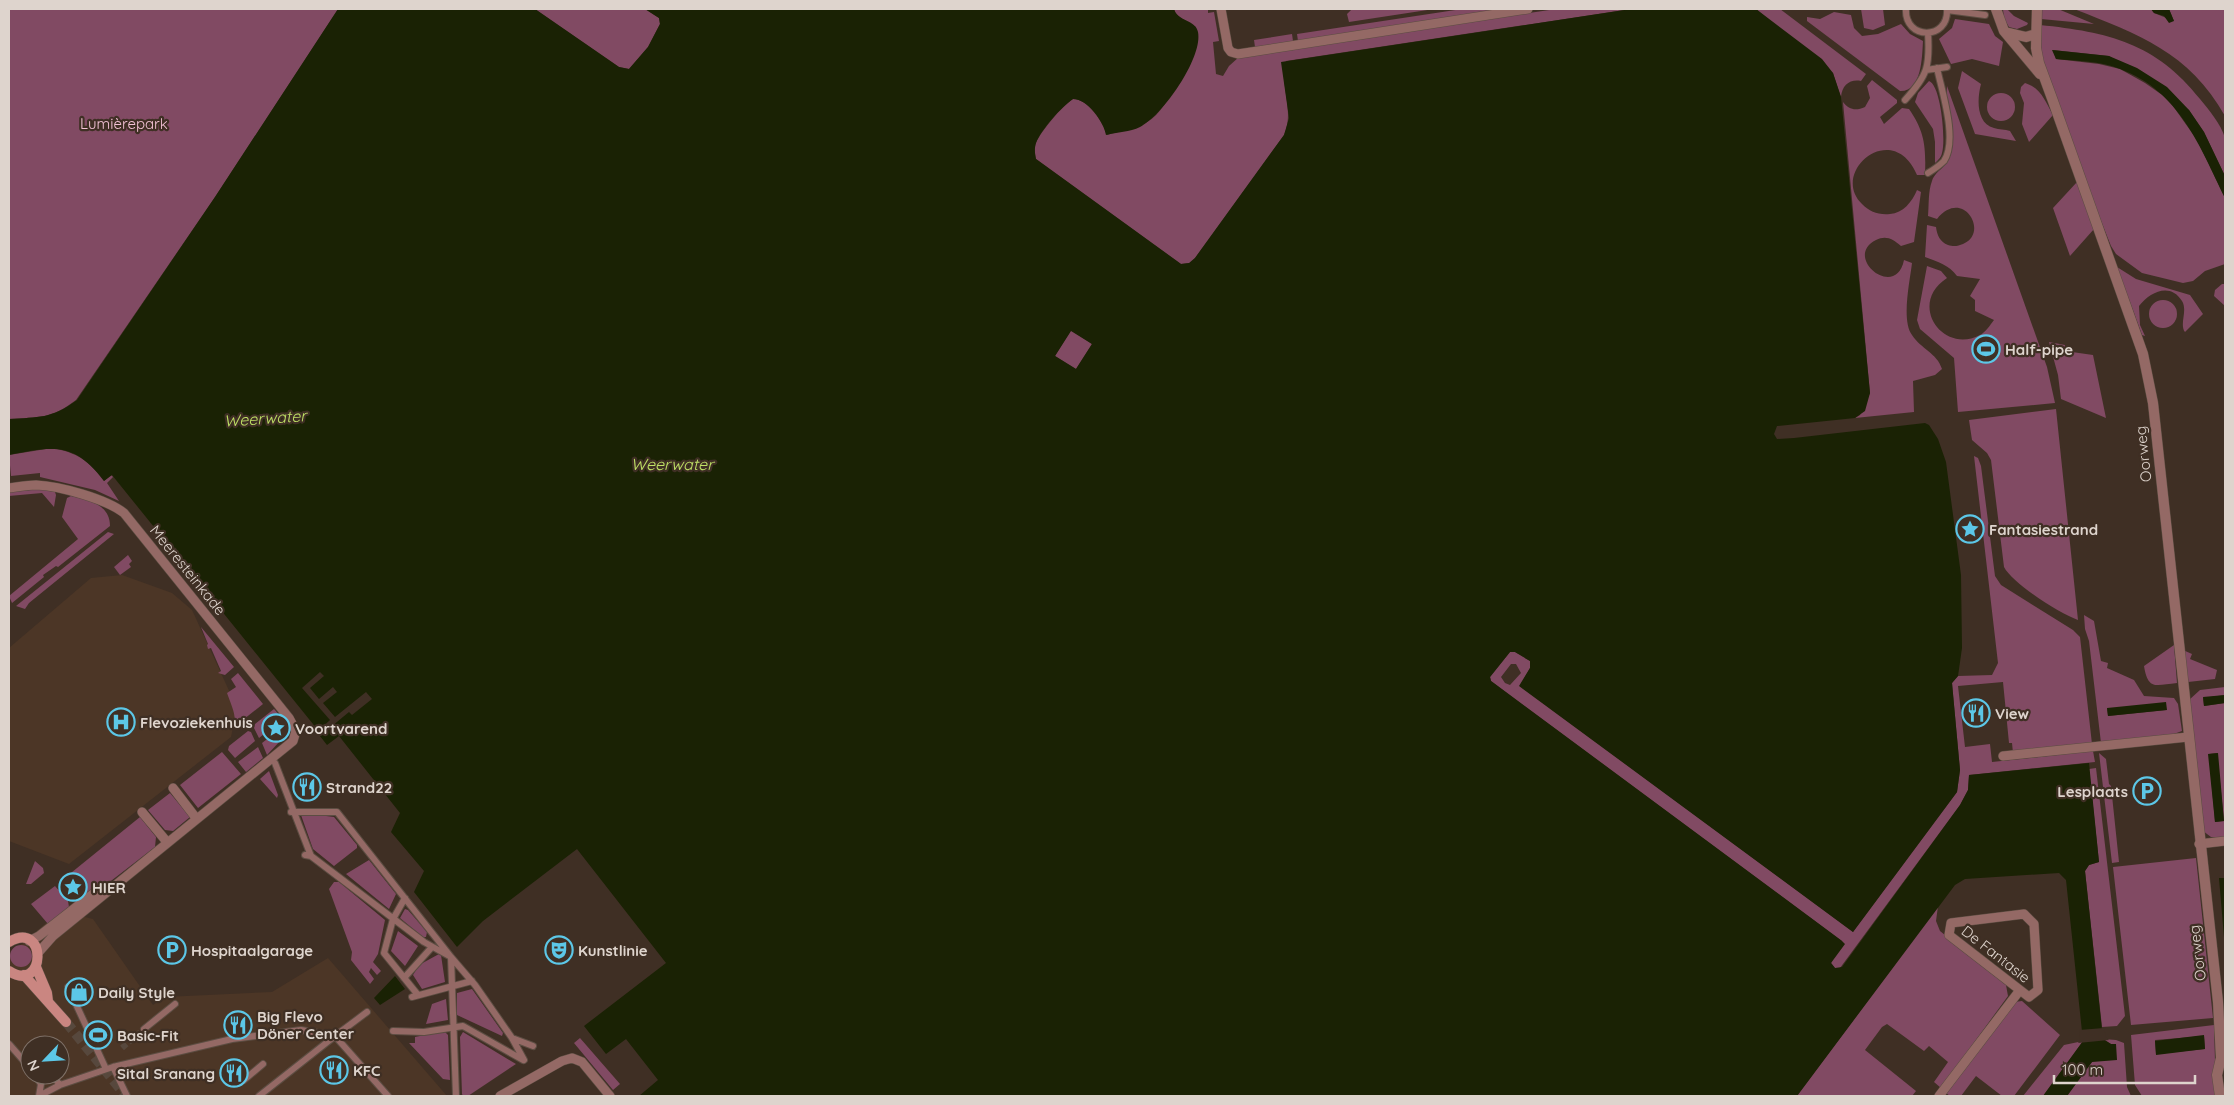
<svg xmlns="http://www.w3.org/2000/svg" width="2234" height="1105" viewBox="0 0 2234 1105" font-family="Quicksand,sans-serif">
	<rect width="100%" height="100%" fill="#3f2f24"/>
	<path fill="#4c3626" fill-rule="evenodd" d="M122,575L172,593L192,610L237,708L231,737L69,864L9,841V648L91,578Z
		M60,911L93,919L153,1005L165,997L272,992L328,958L447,1096H9V955ZM30,1045H60V1075H30Z"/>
	<path fill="#814a63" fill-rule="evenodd" d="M9,9H338L215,197L76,400C51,419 39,417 9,419Z
		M535,9H645L659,18L660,24L648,47L629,69L619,67Z
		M1174,9H1208V13L1214,12L1219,41L1213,42L1216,74L1223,76L1229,66L1239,57L1556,9H1631L1286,61C1279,86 1295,110 1284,135L1195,258L1190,263L1181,264L1036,159C1035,154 1034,148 1036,143C1041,131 1062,106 1073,99C1088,99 1103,122 1107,135C1120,131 1134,129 1147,122C1173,108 1186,54 1196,27C1188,22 1176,18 1174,9Z
		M1352,9H1434L1349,22L1347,14Z
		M1462,9H1509L1298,41L1297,34Z
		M1756,9H1780L1866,74L1861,81C1850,79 1842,85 1841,97L1833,73Z
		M1861,9H1883L1885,25L1873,30L1864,28Z
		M2003,9H2007L2014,16L2028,23L2027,25L2017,29L2009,27L2004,19Z
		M2041,9H2058L2094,24L2041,19Z
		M2074,9H2151L2154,13L2174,21L2169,9H2225V116C2189,52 2138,34 2074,9Z
		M1834,12L1851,15L1854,28L1862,36L1878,34L1901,24L1910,34L1923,41C1922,57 1922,92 1900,91L1807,21V17L1820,19Z
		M1955,19L1989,24L1995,36L2003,42L1999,66L1972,59L1951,64L1939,39L1952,28Z
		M2040,25C2108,32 2156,43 2200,99C2209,110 2221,124 2225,138C2228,148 2225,164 2225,176L2204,132L2189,110L2109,56L2053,50L2056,59L2099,64L2120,69L2145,83L2168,99L2197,140L2225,198V264L2205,271L2193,281L2183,283L2142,273L2116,254L2111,246L2095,206L2040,56Z
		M1292,34L1293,41L1255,47L1254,40Z
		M1962,71L1981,84C1977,99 1976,123 1994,128C1999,130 2005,129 2010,131L2016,141L1975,134L1958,88Z
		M1872,80L1897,100V103L1880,117L1884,124L1902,108L1909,109C1925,132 1926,147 1925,175H1917C1893,118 1829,172 1862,204C1870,212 1878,215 1890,214C1903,213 1912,202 1917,190L1921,192L1914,242L1901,246C1893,239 1886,235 1876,240C1842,257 1896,301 1904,260L1912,263C1910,281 1901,320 1912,335C1921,349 1937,353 1942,369L1935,375L1913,381L1914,412L1855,418L1860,415L1870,393L1843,102C1849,110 1856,111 1865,107L1870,98L1867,86Z
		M1929,81C1941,85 1946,141 1942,153C1941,158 1938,160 1935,163V142L1933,129L1915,102L1918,93Z
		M2025,83C2041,88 2045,101 2053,115L2029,142L2022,124L2024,103L2020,93L2021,87Z
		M1947,86L2047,367L2055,403L1958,412L1954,358L1920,329L1917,320L1927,266L1941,271L1947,278C1907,304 1943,355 1980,335C1986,332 1990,325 1994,320L1975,311V300L1970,296L1980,279L1957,276C1949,265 1938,262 1925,257L1927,225L1936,227C1937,235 1940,242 1948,245C1954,247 1958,246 1963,244C1990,233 1963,187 1937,219L1928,216C1929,206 1928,191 1932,181C1936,169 1949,168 1952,149C1956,127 1945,107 1947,86Z
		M1987 107a14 14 0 1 1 28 0a14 14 0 1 1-28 0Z
		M2077,182L2094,229L2070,256L2053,208Z
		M2117,267L2136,279L2190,295L2203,314L2185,332C2179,324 2188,311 2182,301C2170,282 2150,292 2139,306L2140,325L2145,336L2142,335Z
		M2222,284H2225V306L2214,296L2215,290Z
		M2149 314a14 14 0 1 1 28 0a14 14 0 1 1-28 0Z
		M1071,330L1092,344L1076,369L1055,356Z
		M2049,342L2065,345V351L2093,355L2106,418L2061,399L2058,375Z
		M2056,409L2078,620C2060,614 2012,583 2004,567L1991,460L1987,453L1972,440L1969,420Z
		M52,448C78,453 88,460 104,481L111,475L113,477L107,483L119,501L95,490L40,477V473L11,476L9,455Z
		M1974,456L1978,458L1981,466L1995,576L2001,585L2073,630L2080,637L2092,744L2013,753L2012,743H2009L2003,682L1958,686L1965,747L1990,744L1992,762L2093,751L2095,762L1969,775L1968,790L1960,805L1840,968H1835L1831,963L1842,941L1491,681L1490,677L1510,652H1515L1530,661V668L1520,686L1853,932L1957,792L1960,770L1952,683L1958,676L1992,675L1998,663ZM1511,664H1516L1521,673L1510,685L1505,683L1501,677Z
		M41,489L55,492L56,495L54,507L42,493L9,496V492Z
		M71,496C88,500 110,504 110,526L58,567L56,566L43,575L44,577L12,603L9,596L78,539L62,517L67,498Z
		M108,532L114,534L29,603L25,609L16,606Z
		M128,555L132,561L129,564L131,567L120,575L114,567Z
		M2084,615L2094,621L2101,661L2108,663L2107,668L2134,680L2144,696L2174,698L2178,704L2182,731L2171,735L2101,743L2089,641L2085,629ZM2107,708L2166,710L2108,716Z
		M201,627L234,667L225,675L218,673L221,671L211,648L208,649L207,645L208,644Z
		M2174,645L2177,683C2156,685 2148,691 2144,666Z
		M2183,650L2192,654L2190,659L2217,670L2215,679L2188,682Z
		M238,673L263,704L234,727C237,715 231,705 227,693L236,687L231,679Z
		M2225,687V695L2203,698L2204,706L2225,703V838L2211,837L2203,831L2189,700L2200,690ZM2217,753L2224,821L2215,822L2209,754Z
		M274,709L283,719L259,738L254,728L255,724Z
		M284,726L281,740L267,755L262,743Z
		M248,731L251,732L255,741L235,758L228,750L229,746Z
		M258,747L263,758L246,772L238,762Z
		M222,752L241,774L198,808L180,785Z
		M2099,753L2106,759L2109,784L2111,786L2119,862L2112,863Z
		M2096,768L2125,1016L2117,1026L2102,1027L2085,871L2089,865L2099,862L2089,769Z
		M269,771L278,795L277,798L260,779Z
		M170,793L190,817L173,831L165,830L148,810Z
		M303,813L334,817L357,845V848L334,866L313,849L301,815Z
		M140,817L156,837L155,847L107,884L91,890L79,898L74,897L61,881Z
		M2196,858L2213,1018L2131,1025L2113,867Z
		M369,860L396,894L389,909L346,874Z
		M35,861L43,868L44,873L31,884H26Z
		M334,882H339L385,920L378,954L373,962L381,971L377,975L371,968L369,972L374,979L370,984L351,960L352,952L329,889Z
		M55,886L68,901L69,907L48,924L31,904Z
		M1938,906L1936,921L1940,931L2006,985L2008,996L1941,1088L1934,1082L1948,1062L1929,1046L1924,1051L1887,1024L1882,1027L1865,1050L1916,1091L1912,1096H1797Z
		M405,909L408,910L427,932L426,937H423L400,918Z
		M398,931L418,946L405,966L391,951Z
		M10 956a11 11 0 1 1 22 0a11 11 0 1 1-22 0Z
		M439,954L441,955L445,982L422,989L413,975L419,965Z
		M472,989L503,1033L502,1036L457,1015V993Z
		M446,999L448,1020L426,1024L432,1004Z
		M2022,1001L2060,1035L2014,1096H2002L1976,1076L1961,1096H1950L1946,1093L2014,1002Z
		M2214,1025L2216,1096H2142L2135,1085L2131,1035ZM2204,1036L2205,1049L2156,1054L2155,1040Z
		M444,1031L448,1035L450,1080L443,1079L409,1043H415V1037Z
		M463,1032L516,1064L468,1096H463L462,1094L460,1037Z
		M580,1038L620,1084L613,1090L574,1043Z
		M2103,1039L2116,1040L2124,1043L2127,1087L2131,1096H2067L2092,1062L2111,1044Z
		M2083,1041L2043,1096H2023L2064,1045Z"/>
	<path fill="#1a2204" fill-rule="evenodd" d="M338,9H535L619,67L629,69L648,47L660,24L659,18L645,9H1174C1177,21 1196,20 1198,32C1203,58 1162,116 1140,127C1130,132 1117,132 1106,135C1104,122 1088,99 1073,99C1061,107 1041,130 1036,143C1034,149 1035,154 1036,159L1181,264L1189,263L1195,258L1284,135L1289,118L1281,62L1631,9H1756L1822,59L1833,73L1841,97L1870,393L1865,411L1855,418L1777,426L1774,434L1777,439L1794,438L1925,423L1929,425L1938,439L1946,462L1961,575L1962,648L1958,676L1952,683L1960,770L1957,792L1853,932L1519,686L1530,668V661L1515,652H1510L1490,677L1491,681L1842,941L1845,944L1831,963L1835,968L1842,967L1960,805L1968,790L1969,775L2089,763L2099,862L2089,865L2085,871L2103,1039L2111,1044H2116L2117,1060L2092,1062L2067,1096H2043L2083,1041L2066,880L2059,873L1965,879L1955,885L1797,1096H639L658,1080L626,1039L606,1054L584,1026L666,963L577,849L483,921L457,947L414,892L424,871L391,832L400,813L339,736L327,745L316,731L317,729L112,475L104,481C75,442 53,446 9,455V419C39,417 51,419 77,400L215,197ZM1071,331L1092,344L1076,369L1055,356Z
		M2151,9H2169L2174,21L2169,23L2164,16L2154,13Z
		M2052,50L2109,56L2137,68L2167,87L2189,110L2204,132L2225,176V198C2200,146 2179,91 2120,69C2100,61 2077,61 2056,59Z
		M2225,695V703L2204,706L2203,697Z
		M2166,702L2167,710L2108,716L2107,708Z
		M2218,753L2224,821L2215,822L2208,754Z
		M2219,878H2225V949Z
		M395,976L405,989L380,1005L374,998Z
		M2204,1035L2205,1049L2156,1055L2155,1041Z"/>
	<path fill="#3f2f24" d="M320,672L324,676L310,688L319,699L333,687L337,692L323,703L335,717L366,692L372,699L352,715L349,712L320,736L317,732L330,720L302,688Z
		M2104,1028L2106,1037L2109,1040L2078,1043L2080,1040L2079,1030Z"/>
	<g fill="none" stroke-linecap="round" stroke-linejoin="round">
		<path stroke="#57483d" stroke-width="6" stroke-dasharray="6 3" stroke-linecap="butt" d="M122,1048L144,1029"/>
		<path stroke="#57483d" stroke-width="10" stroke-dasharray="10 5" stroke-linecap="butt" d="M66,1022L126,1096"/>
		<g stroke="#5c4d42" stroke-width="8">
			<path id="pedestrian" d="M1906,9C1904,40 1949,41 1947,9
				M1947,10L1985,15
				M1926,70L1947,67
				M1905,100C1928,75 1930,66 1928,33
				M1928,173C1933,170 1940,165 1944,161C1958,140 1942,92 1937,68
				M275,763L311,856
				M291,812H337L451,957L456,1096
				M305,855L311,856L424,942L451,957L475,985L512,1038L524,1060
				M405,898L393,919L384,953L418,995
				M404,978L432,947
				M68,987L106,1069
				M412,997L472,981
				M367,1012L335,1036L388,1096
				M144,1029L175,1004
				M393,1031L424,1032L463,1026L523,1060
				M512,1038L533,1046
				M9,1044L30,1068
				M113,1067L127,1096
				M35,1075L41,1084L39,1096
				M52,1075L60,1085
				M244,1080L263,1064
				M39,1096L60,1085L113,1067L232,1039L301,1030L335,1036
				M259,1096L335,1036"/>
		</g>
		<g stroke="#5c4d42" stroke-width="10">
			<path id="minor" d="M1221,9L1228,48L1231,52L1238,54L1528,9
				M9,488C18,487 27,485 36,485C60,486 106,499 124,513L289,718L296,731L293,741L53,936L38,953
				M2003,756L2188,737
				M173,788L196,818
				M142,812L167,842
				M2199,844L2225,841
				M2024,914L2034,924L2038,990L2029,997L1949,935L1951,923Z
				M29,941L39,936L94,893L108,891
				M500,1096L562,1061L572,1058L582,1062L610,1096
				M1939,1096L2020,990"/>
		</g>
		<g stroke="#5c4d42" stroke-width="11">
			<path id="tertiary" d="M1996,9L2004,31L2040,74
				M2037,9L2036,48L2039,63L2053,101L2143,354L2153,403L2218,1002L2221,1058L2217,1075L2220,1096
				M2005,32L2026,37L2036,34"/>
		</g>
		<g stroke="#5c4d42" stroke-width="11">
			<path id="secondary" d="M9,942C48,919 46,995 9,971
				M36,967L47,993L48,1001
				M24,975L66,1022"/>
		</g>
		<use href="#pedestrian" stroke="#946965" stroke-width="6"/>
		<use href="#minor" stroke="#946965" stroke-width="9"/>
		<use href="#tertiary" stroke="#946965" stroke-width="10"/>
		<use href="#secondary" stroke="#ca8681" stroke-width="10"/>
	</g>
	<defs>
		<g id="stadium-ring" transform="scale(1.4375)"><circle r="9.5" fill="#3f2f24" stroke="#5cc7e7" stroke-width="1.5"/><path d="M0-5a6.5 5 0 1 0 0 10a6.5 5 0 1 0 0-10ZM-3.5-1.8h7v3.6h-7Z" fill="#5cc7e7"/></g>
		<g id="sight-ring" transform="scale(1.4375)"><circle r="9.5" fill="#3f2f24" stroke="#5cc7e7" stroke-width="1.5"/><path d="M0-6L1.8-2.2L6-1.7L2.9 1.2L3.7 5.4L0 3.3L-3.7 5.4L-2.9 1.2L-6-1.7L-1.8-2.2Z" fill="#5cc7e7"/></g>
		<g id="restaurant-ring" transform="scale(1.4375)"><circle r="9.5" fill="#3f2f24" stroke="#5cc7e7" stroke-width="1.5"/><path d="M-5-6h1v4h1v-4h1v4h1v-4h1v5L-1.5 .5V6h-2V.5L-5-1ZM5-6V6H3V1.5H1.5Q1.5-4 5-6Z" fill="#5cc7e7"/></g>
		<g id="hospital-ring" transform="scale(1.4375)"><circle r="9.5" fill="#3f2f24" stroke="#5cc7e7" stroke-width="1.5"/><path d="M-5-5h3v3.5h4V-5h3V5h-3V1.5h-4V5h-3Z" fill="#5cc7e7"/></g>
		<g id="parking-ring" transform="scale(1.4375)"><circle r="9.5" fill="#3f2f24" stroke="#5cc7e7" stroke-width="1.5"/><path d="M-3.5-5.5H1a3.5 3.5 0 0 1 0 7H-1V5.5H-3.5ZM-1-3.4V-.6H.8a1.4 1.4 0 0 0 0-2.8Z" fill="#5cc7e7"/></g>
		<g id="theatre-ring" transform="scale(1.4375)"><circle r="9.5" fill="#3f2f24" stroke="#5cc7e7" stroke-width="1.5"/><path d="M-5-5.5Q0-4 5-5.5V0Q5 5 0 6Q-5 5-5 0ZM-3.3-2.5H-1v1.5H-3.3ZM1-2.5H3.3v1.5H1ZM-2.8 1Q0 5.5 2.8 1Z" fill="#5cc7e7"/></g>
		<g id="shop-ring" transform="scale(1.4375)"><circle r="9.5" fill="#3f2f24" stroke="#5cc7e7" stroke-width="1.5"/><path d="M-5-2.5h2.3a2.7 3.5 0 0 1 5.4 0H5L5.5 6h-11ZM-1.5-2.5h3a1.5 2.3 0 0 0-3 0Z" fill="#5cc7e7"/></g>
	</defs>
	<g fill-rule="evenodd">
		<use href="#stadium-ring" x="1986" y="349"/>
		<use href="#sight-ring" x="1970" y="529"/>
		<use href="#restaurant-ring" x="1976" y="713"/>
		<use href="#hospital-ring" x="121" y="722"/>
		<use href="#sight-ring" x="276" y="728"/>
		<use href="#restaurant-ring" x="307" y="787"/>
		<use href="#parking-ring" x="2147" y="791"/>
		<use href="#sight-ring" x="73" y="887"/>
		<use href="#parking-ring" x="172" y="950"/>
		<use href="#theatre-ring" x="559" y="950"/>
		<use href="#shop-ring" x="79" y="992"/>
		<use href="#restaurant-ring" x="238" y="1025"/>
		<use href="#stadium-ring" x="98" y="1035"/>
		<use href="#restaurant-ring" x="334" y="1070"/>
		<use href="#restaurant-ring" x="234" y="1073"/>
	</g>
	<g text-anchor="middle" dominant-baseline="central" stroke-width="4.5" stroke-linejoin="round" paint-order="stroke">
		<g font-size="15" fill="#f3c2d6" stroke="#3f2f24">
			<text x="124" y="123">Lumièrepark</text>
		</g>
		<g font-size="15" font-weight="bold" fill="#ded4cd" stroke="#3f2f24" text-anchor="start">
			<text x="2005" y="349">Half-pipe</text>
			<text x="1989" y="529">Fantasiestrand</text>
			<text x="1995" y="713">View</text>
			<text x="140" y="722">Flevoziekenhuis</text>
			<text x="295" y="728">Voortvarend</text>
			<text x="326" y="787">Strand22</text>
			<text x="2128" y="791" text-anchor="end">Lesplaats</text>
			<text x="92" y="887">HIER</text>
			<text x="191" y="950">Hospitaalgarage</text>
			<text x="578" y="950">Kunstlinie</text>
			<text x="98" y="992">Daily Style</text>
			<text x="257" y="1016">Big Flevo<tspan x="257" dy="17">Döner Center</tspan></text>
			<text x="117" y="1035">Basic-Fit</text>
			<text x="353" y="1070">KFC</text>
			<text x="215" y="1073" text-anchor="end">Sital Sranang</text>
		</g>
		<g font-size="15" fill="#ded4cd" stroke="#3f2f24">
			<text transform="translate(2143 454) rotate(-96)">Oorweg</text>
			<text transform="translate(188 570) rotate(51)">Meeresteinkade</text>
			<text transform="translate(2197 953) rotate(-97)">Oorweg</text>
			<text transform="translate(1996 954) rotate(38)">De Fantasie</text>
		</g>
		<g font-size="16" font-style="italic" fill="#c0e266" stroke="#3f2f24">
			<text transform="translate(265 418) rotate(-4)">Weerwater</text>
			<text x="672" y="464">Weerwater</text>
		</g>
	</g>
	<rect width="2234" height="1105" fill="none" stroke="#ded4cd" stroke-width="20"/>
	<g transform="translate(45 1060) rotate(245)"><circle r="24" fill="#3f2f24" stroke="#7f7168"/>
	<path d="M0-4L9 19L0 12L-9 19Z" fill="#5cc7e7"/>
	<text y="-8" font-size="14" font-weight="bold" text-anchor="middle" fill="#ded4cd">N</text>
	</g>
	<path d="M2054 1075v8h141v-8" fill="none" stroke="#ded4cd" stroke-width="2.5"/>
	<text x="2062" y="1075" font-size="15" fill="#ded4cd" stroke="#3f2f24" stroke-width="4" paint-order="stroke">100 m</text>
</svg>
